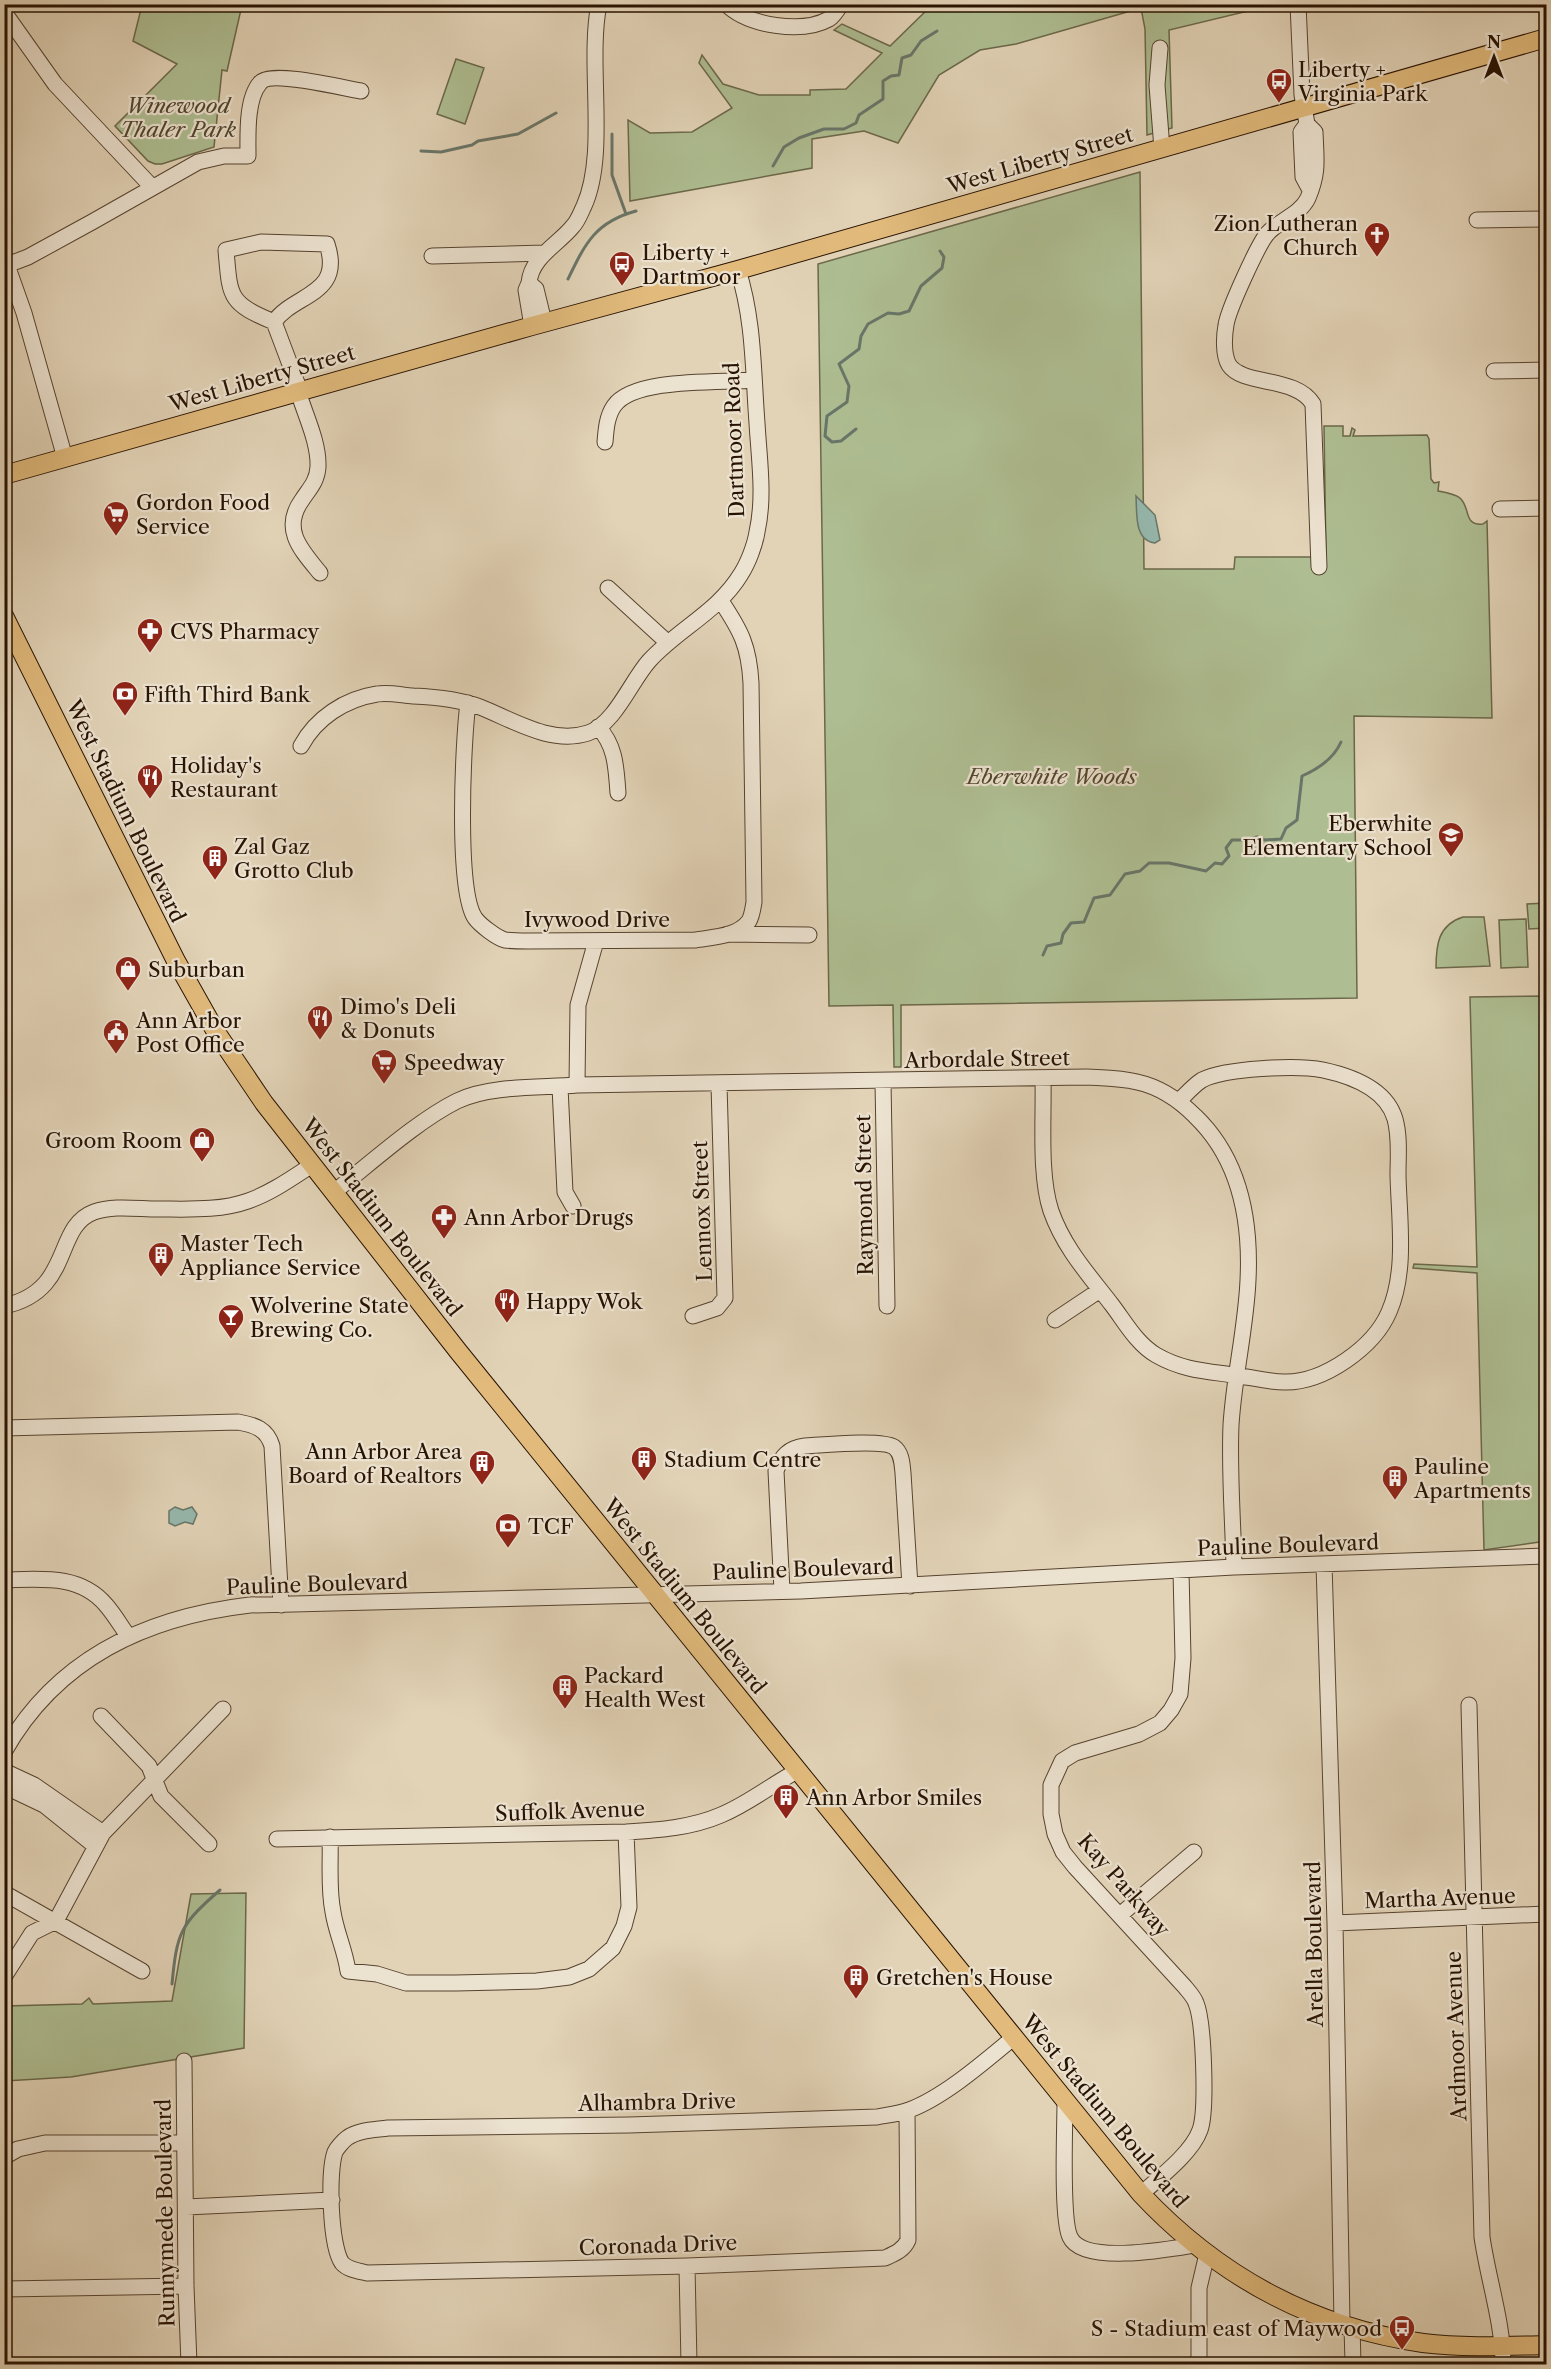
<svg xmlns="http://www.w3.org/2000/svg" width="1551" height="2369" viewBox="0 0 1551 2369" font-family="'Libre Caslon Text',serif">
	<rect width="100%" height="100%" fill="#e2d3b7"/>
	<filter id="stains"><feTurbulence type="fractalNoise" baseFrequency=".00333" numOctaves="4"/><feColorMatrix values="0 0 0 0 .2 0 0 0 0 .09 0 0 0 0 .02 0 0 0 .5 -.17"/></filter>
	<radialGradient id="worn" r=".72"><stop offset=".6" stop-color="#630" stop-opacity="0"/><stop offset="1" stop-color="#630" stop-opacity=".3"/></radialGradient>
	<path fill="#aebe92" stroke="#6b684a" stroke-width="1.5" d="M142,5H242L227,71L222,70L214,147L162,164H155L148,161L115,126L177,64L133,41Z
		M932,5H1273L1169,30L1172,128L1147,135L1145,29L1141,8L1016,44L980,50L939,75L898,143L864,131L812,139V168L630,201L628,120L650,133L692,132L732,108L699,63L702,55L723,84L759,95H810V90L846,89L882,53L834,30L842,24L890,46Z
		M456,59L484,68L465,124L437,114Z
		M1140,172L1144,569H1234L1235,557H1326L1324,426H1343V436H1350L1352,428L1355,430L1353,436H1356L1427,435L1429,439L1431,479L1434,483L1439,482L1438,491C1443,492 1455,494 1460,498C1471,508 1463,526 1483,524L1487,521L1492,718L1354,716L1357,998L901,1005V1067H894L893,1005L829,1006L818,264Z
		M1546,903V928L1529,929L1527,904Z
		M1463,917H1484L1490,966L1436,968C1436,945 1438,925 1463,917Z
		M1526,919L1528,967L1501,968L1499,920Z
		M1546,996V1541L1484,1550L1477,1273L1413,1268L1414,1264L1477,1267L1470,997Z
		M246,1893L244,2048L71,2077L5,2081V2006L82,2004L89,1998L93,2004L172,2001L191,1894Z"/>
	<path fill="#95b8ad" stroke="#697669" stroke-width="1.5" d="M1136,496L1155,515L1160,540L1155,543C1134,541 1137,513 1136,496Z
		M175,1507L183,1510L192,1507L197,1514L193,1524L185,1522L175,1526L169,1523V1511Z"/>
	<g fill="none" stroke-linecap="round" stroke-linejoin="round">
		<path stroke="#697669" stroke-width="3" d="M612,134V175L626,214
			M421,151L441,152L472,145L478,141L518,134L556,113
			M773,166L784,147L799,138L824,129H844L856,123L859,115L883,99V81L891,76L899,75L902,58L911,55L921,41L937,31
			M568,279C585,244 595,222 636,211
			M856,429L841,441L832,442L825,436L827,416L847,402L849,386L839,364L859,349L861,336L868,324L888,313L899,314L909,311L921,286L942,268L944,257L940,251
			M1043,955L1047,946L1061,943L1063,934L1071,923L1084,922L1094,898L1110,895L1125,874L1140,871L1149,863H1169L1206,871L1215,863L1222,864L1229,856L1226,848L1232,840H1246L1257,837L1265,840L1281,839L1286,828L1297,820L1302,776C1318,769 1334,758 1341,742
			M172,1984C177,1932 180,1925 220,1890"/>
		<g stroke="#56432f" stroke-width="17">
			<path id="minor" d="M726,4C748,26 802,34 829,19C834,16 838,9 841,4
				M1298,4L1302,95L1307,124L1315,132C1316,160 1319,172 1308,198C1300,215 1279,220 1267,234C1258,245 1228,310 1226,325C1224,336 1223,355 1229,365C1243,386 1296,376 1313,404L1319,567
				M4,12L55,84L152,187
				M1160,48L1157,85L1162,149
				M1307,124L1301,132L1303,177L1310,190
				M1477,220L1546,219
				M432,256L545,253
				M4,263L7,265L24,313L65,458
				M7,265L28,257L92,222L198,162L224,156H248C248,136 246,99 260,83C270,70 343,88 361,91
				M529,283C531,257 559,244 573,226C578,221 581,212 584,206C608,153 587,64 599,4
				M274,322C294,293 344,296 327,244L261,242L226,250C230,297 228,303 274,322L300,391
				M532,326L526,290L529,283L536,289L544,322
				M1494,371L1546,370
				M298,391C305,415 319,442 318,467C317,482 309,489 302,500C281,529 301,550 320,573
				M605,442C606,429 607,416 614,406C634,377 722,383 754,380
				M1500,509L1546,508
				M608,588L667,642
				M468,703C463,741 456,890 475,918C480,925 497,938 505,940C512,941 520,941 528,941L695,940C713,937 737,937 749,921C752,916 753,908 754,902L751,683C749,646 741,631 721,601
				M598,727C616,746 616,768 618,793
				M301,746C316,718 345,699 377,694C388,692 401,695 413,696C436,697 459,699 480,707C513,720 551,745 588,733C615,724 631,681 649,661C678,629 718,612 741,574C748,563 755,545 757,532C765,496 759,459 757,423C753,371 754,320 738,270
				M728,934L809,935
				M1043,1080C1044,1119 1039,1175 1051,1211C1064,1248 1089,1275 1112,1305C1125,1322 1137,1344 1156,1355C1182,1370 1205,1371 1234,1375C1250,1377 1268,1382 1284,1382C1324,1383 1374,1347 1389,1312C1407,1271 1399,1219 1398,1175C1398,1157 1400,1137 1395,1119C1386,1088 1351,1076 1323,1070C1297,1065 1225,1068 1202,1080C1194,1085 1186,1094 1179,1101
				M883,1082L887,1306
				M577,1085L578,1005L596,941
				M560,1087L565,1192L573,1206
				M334,1192C371,1163 417,1121 457,1101C489,1085 541,1088 577,1085L1087,1077C1104,1078 1121,1078 1137,1082C1160,1087 1179,1100 1195,1116C1240,1159 1251,1219 1248,1280C1246,1328 1234,1376 1231,1425C1229,1472 1233,1520 1234,1567
				M4,1306C74,1291 53,1227 94,1212C113,1205 138,1209 158,1209C188,1209 220,1211 248,1201C271,1193 292,1178 312,1165
				M693,1316L717,1308L725,1298L719,1084
				M1055,1320L1100,1290
				M4,1428L238,1422C255,1425 267,1429 272,1446L281,1605
				M1324,1564L1335,1923L1342,2323
				M4,1580C41,1579 80,1574 106,1605C114,1614 121,1626 128,1636
				M782,1591L776,1471C781,1456 789,1448 805,1446C822,1445 882,1439 894,1447C902,1453 902,1464 903,1473L910,1586
				M1469,1705L1482,2237C1488,2279 1503,2323 1503,2364
				M101,1716L149,1766L161,1796L209,1844
				M4,1752C57,1658 146,1617 250,1605L801,1591L1234,1567L1546,1556
				M4,1771L34,1785L103,1833
				M4,1786L44,1805L95,1846
				M330,1837C331,1862 328,1888 333,1912C336,1932 345,1950 348,1971L377,1974L406,1983H456L537,1981L569,1977L589,1969L613,1948L624,1926L629,1907L626,1832
				M277,1839L626,1832C658,1830 691,1828 721,1815C748,1804 771,1785 797,1771
				M4,1893L142,1971
				M1120,1915L1194,1852
				M1335,1923L1546,1914
				M4,1977L32,1933L56,1921L103,1833L223,1709
				M184,2061L186,2286L189,2364
				M1065,2102C1065,2128 1061,2218 1070,2237C1083,2265 1170,2249 1194,2245
				M907,2111L908,2240C904,2250 894,2254 885,2258L687,2266L367,2273C359,2271 348,2270 342,2263C330,2246 328,2172 335,2152C337,2148 343,2141 347,2138C358,2130 374,2130 388,2128L629,2125L877,2117C887,2115 899,2114 909,2110C944,2097 984,2062 1013,2038
				M4,2157L18,2149L45,2143H184
				M1141,2194C1159,2178 1192,2153 1200,2130C1207,2111 1204,2022 1196,2003C1194,1997 1189,1992 1185,1987L1075,1867L1063,1852L1055,1834L1051,1814V1785L1062,1761L1075,1753L1139,1734L1160,1723L1171,1710L1180,1694L1183,1658L1181,1571
				M186,2207L332,2200
				M687,2266L689,2364
				M4,2289L186,2286
				M1352,2326L1353,2364
				M1199,2364V2288L1207,2254"/>
		</g>
		<g stroke="#281302" stroke-width="20">
			<path id="major" d="M4,475L532,326L738,270L1546,38
				M4,616L176,961L216,1032L264,1103L458,1351L1141,2194C1218,2276 1311,2327 1423,2343C1463,2348 1506,2346 1546,2345"/>
		</g>
		<use href="#minor" stroke="#ece2d0" stroke-width="15"/>
		<use href="#major" stroke="#e1ba7c" stroke-width="18"/>
	</g>
	<defs>
		<g id="bus-pin" transform="scale(1.35)"><path d="M0 17L-7.5 6A9.5 9.5 0 1 1 7.5 6Z" fill="#8f2418" stroke="#ece2d0"/><path d="M-5-6H5V4H4V6H2V4H-2V6H-4V4H-5ZM-3.5-4V0h7V-4ZM-3.5 1.2v1.5H-2V1.2ZM2 1.2v1.5H3.5V1.2Z" fill="#fff"/></g>
		<g id="church-pin" transform="scale(1.35)"><path d="M0 17L-7.5 6A9.5 9.5 0 1 1 7.5 6Z" fill="#8f2418" stroke="#ece2d0"/><path d="M-1.2-6h2.4v3.5h3.3v2.4h-3.3V6h-2.4V-.1h-3.3v-2.4h3.3Z" fill="#fff"/></g>
		<g id="supermarket-pin" transform="scale(1.35)"><path d="M0 17L-7.5 6A9.5 9.5 0 1 1 7.5 6Z" fill="#8f2418" stroke="#ece2d0"/><path d="M-6-5.5h2.5l.6 2H6L4.5 2H-2.5L-4.4-4H-6ZM-1.5 3.2a1.3 1.3 0 1 0 .1 0ZM3 3.2a1.3 1.3 0 1 0 .1 0Z" fill="#fff"/></g>
		<g id="pharmacy-pin" transform="scale(1.35)"><path d="M0 17L-7.5 6A9.5 9.5 0 1 1 7.5 6Z" fill="#8f2418" stroke="#ece2d0"/><path d="M-2-6h4v4h4v4h-4v4h-4v-4h-4v-4h4Z" fill="#fff"/></g>
		<g id="bank-pin" transform="scale(1.35)"><path d="M0 17L-7.5 6A9.5 9.5 0 1 1 7.5 6Z" fill="#8f2418" stroke="#ece2d0"/><path d="M-6-4H6V4H-6ZM0-2.3a2.3 2.3 0 1 0 0 4.6a2.3 2.3 0 1 0 0-4.6Z" fill="#fff"/></g>
		<g id="restaurant-pin" transform="scale(1.35)"><path d="M0 17L-7.5 6A9.5 9.5 0 1 1 7.5 6Z" fill="#8f2418" stroke="#ece2d0"/><path d="M-5-6h1v4h1v-4h1v4h1v-4h1v5L-1.5 .5V6h-2V.5L-5-1ZM5-6V6H3V1.5H1.5Q1.5-4 5-6Z" fill="#fff"/></g>
		<g id="school-pin" transform="scale(1.35)"><path d="M0 17L-7.5 6A9.5 9.5 0 1 1 7.5 6Z" fill="#8f2418" stroke="#ece2d0"/><path d="M0-5L7-2L0 1L-7-2ZM-4 1L0 2.5L4 1V4Q0 6-4 4Z" fill="#fff"/></g>
		<g id="building-pin" transform="scale(1.35)"><path d="M0 17L-7.5 6A9.5 9.5 0 1 1 7.5 6Z" fill="#8f2418" stroke="#ece2d0"/><path d="M-4-6H4V6H1V3H-1V6H-4ZM-2.5-4.3h1.7v1.8h-1.7ZM.8-4.3h1.7v1.8H.8ZM-2.5-1h1.7V.8h-1.7ZM.8-1h1.7V.8H.8Z" fill="#fff"/></g>
		<g id="shop-pin" transform="scale(1.35)"><path d="M0 17L-7.5 6A9.5 9.5 0 1 1 7.5 6Z" fill="#8f2418" stroke="#ece2d0"/><path d="M-5-2.5h2.3a2.7 3.5 0 0 1 5.4 0H5L5.5 6h-11ZM-1.5-2.5h3a1.5 2.3 0 0 0-3 0Z" fill="#fff"/></g>
		<g id="civic-pin" transform="scale(1.35)"><path d="M0 17L-7.5 6A9.5 9.5 0 1 1 7.5 6Z" fill="#8f2418" stroke="#ece2d0"/><path d="M-.6-6.5H3V-4.5H.6V-3L4-1V1h2V6H-6V1h2V-1L-.6-3ZM-1.2 2.5V6h2.4V2.5Z" fill="#fff"/></g>
		<g id="bar-pin" transform="scale(1.35)"><path d="M0 17L-7.5 6A9.5 9.5 0 1 1 7.5 6Z" fill="#8f2418" stroke="#ece2d0"/><path d="M-6-5H6L.8 .8V4.5H3.5V6h-7V4.5H-.8V.8Z" fill="#fff"/></g>
	</defs>
	<g fill-rule="evenodd">
		<use href="#bus-pin" x="1279" y="81"/>
		<use href="#church-pin" x="1377" y="235"/>
		<use href="#bus-pin" x="622" y="264"/>
		<use href="#supermarket-pin" x="116" y="514"/>
		<use href="#pharmacy-pin" x="150" y="631"/>
		<use href="#bank-pin" x="125" y="694"/>
		<use href="#restaurant-pin" x="150" y="777"/>
		<use href="#school-pin" x="1451" y="835"/>
		<use href="#building-pin" x="215" y="858"/>
		<use href="#shop-pin" x="128" y="969"/>
		<use href="#restaurant-pin" x="320" y="1018"/>
		<use href="#civic-pin" x="116" y="1032"/>
		<use href="#supermarket-pin" x="384" y="1062"/>
		<use href="#shop-pin" x="202" y="1140"/>
		<use href="#pharmacy-pin" x="444" y="1217"/>
		<use href="#building-pin" x="161" y="1255"/>
		<use href="#restaurant-pin" x="507" y="1301"/>
		<use href="#bar-pin" x="231" y="1317"/>
		<use href="#building-pin" x="644" y="1459"/>
		<use href="#building-pin" x="482" y="1463"/>
		<use href="#building-pin" x="1395" y="1478"/>
		<use href="#bank-pin" x="508" y="1526"/>
		<use href="#building-pin" x="565" y="1687"/>
		<use href="#building-pin" x="786" y="1797"/>
		<use href="#building-pin" x="856" y="1977"/>
		<use href="#bus-pin" x="1402" y="2328"/>
	</g>
	<g text-anchor="middle" dominant-baseline="central" stroke-width="4.5" stroke-linejoin="round" paint-order="stroke">
		<g font-size="21" fill="#281302" stroke="#ece2d0" text-anchor="start">
			<text x="1298" y="69">Liberty +<tspan x="1298" dy="24">Virginia Park</tspan></text>
			<text x="1358" y="223" text-anchor="end">Zion Lutheran<tspan x="1358" dy="24">Church</tspan></text>
			<text x="642" y="252">Liberty +<tspan x="642" dy="24">Dartmoor</tspan></text>
			<text x="136" y="502">Gordon Food<tspan x="136" dy="24">Service</tspan></text>
			<text x="170" y="631">CVS Pharmacy</text>
			<text x="144" y="694">Fifth Third Bank</text>
			<text x="170" y="765">Holiday's<tspan x="170" dy="24">Restaurant</tspan></text>
			<text x="1432" y="823" text-anchor="end">Eberwhite<tspan x="1432" dy="24">Elementary School</tspan></text>
			<text x="234" y="846">Zal Gaz<tspan x="234" dy="24">Grotto Club</tspan></text>
			<text x="148" y="969">Suburban</text>
			<text x="340" y="1006">Dimo's Deli<tspan x="340" dy="24">&amp; Donuts</tspan></text>
			<text x="136" y="1020">Ann Arbor<tspan x="136" dy="24">Post Office</tspan></text>
			<text x="404" y="1062">Speedway</text>
			<text x="182" y="1140" text-anchor="end">Groom Room</text>
			<text x="464" y="1217">Ann Arbor Drugs</text>
			<text x="180" y="1243">Master Tech<tspan x="180" dy="24">Appliance Service</tspan></text>
			<text x="526" y="1301">Happy Wok</text>
			<text x="250" y="1305">Wolverine State<tspan x="250" dy="24">Brewing Co.</tspan></text>
			<text x="462" y="1451" text-anchor="end">Ann Arbor Area<tspan x="462" dy="24">Board of Realtors</tspan></text>
			<text x="664" y="1459">Stadium Centre</text>
			<text x="1414" y="1466">Pauline<tspan x="1414" dy="24">Apartments</tspan></text>
			<text x="528" y="1526">TCF</text>
			<text x="584" y="1675">Packard<tspan x="584" dy="24">Health West</tspan></text>
			<text x="806" y="1797">Ann Arbor Smiles</text>
			<text x="876" y="1977">Gretchen's House</text>
			<text x="1382" y="2328" text-anchor="end">S - Stadium east of Maywood</text>
		</g>
		<g font-size="21" font-style="italic" fill="#50462d" stroke="#ece2d0">
			<text x="178" y="105">Winewood<tspan x="178" dy="24">Thaler Park</tspan></text>
			<text x="1052" y="776">Eberwhite Woods</text>
		</g>
		<g font-size="21" fill="#281302" stroke="#ece2d0">
			<text transform="translate(1040 160) rotate(-16)">West Liberty Street</text>
			<text transform="translate(262 378) rotate(-16)">West Liberty Street</text>
			<text transform="translate(734 440) rotate(-92)">Dartmoor Road</text>
			<text transform="translate(126 811) rotate(64)">West Stadium Boulevard</text>
			<text x="597" y="919">Ivywood Drive</text>
			<text transform="translate(987 1059) rotate(-1)">Arbordale Street</text>
			<text transform="translate(864 1195) rotate(-91)">Raymond Street</text>
			<text transform="translate(702 1211) rotate(-92)">Lennox Street</text>
			<text transform="translate(382 1217) rotate(52)">West Stadium Boulevard</text>
			<text transform="translate(1288 1545) rotate(-2)">Pauline Boulevard</text>
			<text transform="translate(803 1569) rotate(-2)">Pauline Boulevard</text>
			<text transform="translate(317 1584) rotate(-2)">Pauline Boulevard</text>
			<text transform="translate(685 1596) rotate(51)">West Stadium Boulevard</text>
			<text transform="translate(570 1811) rotate(-2)">Suffolk Avenue</text>
			<text transform="translate(1124 1885) rotate(49)">Kay Parkway</text>
			<text transform="translate(1440 1898) rotate(-2)">Martha Avenue</text>
			<text transform="translate(1314 1944) rotate(-91)">Arella Boulevard</text>
			<text transform="translate(1456 2036) rotate(-92)">Ardmoor Avenue</text>
			<text transform="translate(657 2102) rotate(-1)">Alhambra Drive</text>
			<text transform="translate(1105 2111) rotate(50)">West Stadium Boulevard</text>
			<text transform="translate(165 2213) rotate(-91)">Runnymede Boulevard</text>
			<text transform="translate(658 2245) rotate(-2)">Coronada Drive</text>
		</g>
	</g>
	<rect width="1551" height="2369" fill="none" stroke="#e2d3b7" stroke-width="24"/>
	<rect x="6" y="6" width="1539" height="2357" fill="none" stroke="#281302" stroke-width="3"/>
	<rect x="12" y="12" width="1527" height="2345" fill="none" stroke="#281302" stroke-width="1.5"/>
	<g transform="translate(1494 57)" stroke="#ece2d0" stroke-width="4.5" paint-order="stroke">
	<path d="M0-4.5L10 22L0 15L-10 22Z" fill="#281302"/>
	<text y="-9" font-size="16" font-weight="bold" text-anchor="middle" fill="#281302">N</text>
	</g>
	<rect width="100%" height="100%" filter="url(#stains)"/>
	<rect width="100%" height="100%" fill="url(#worn)"/>
</svg>
